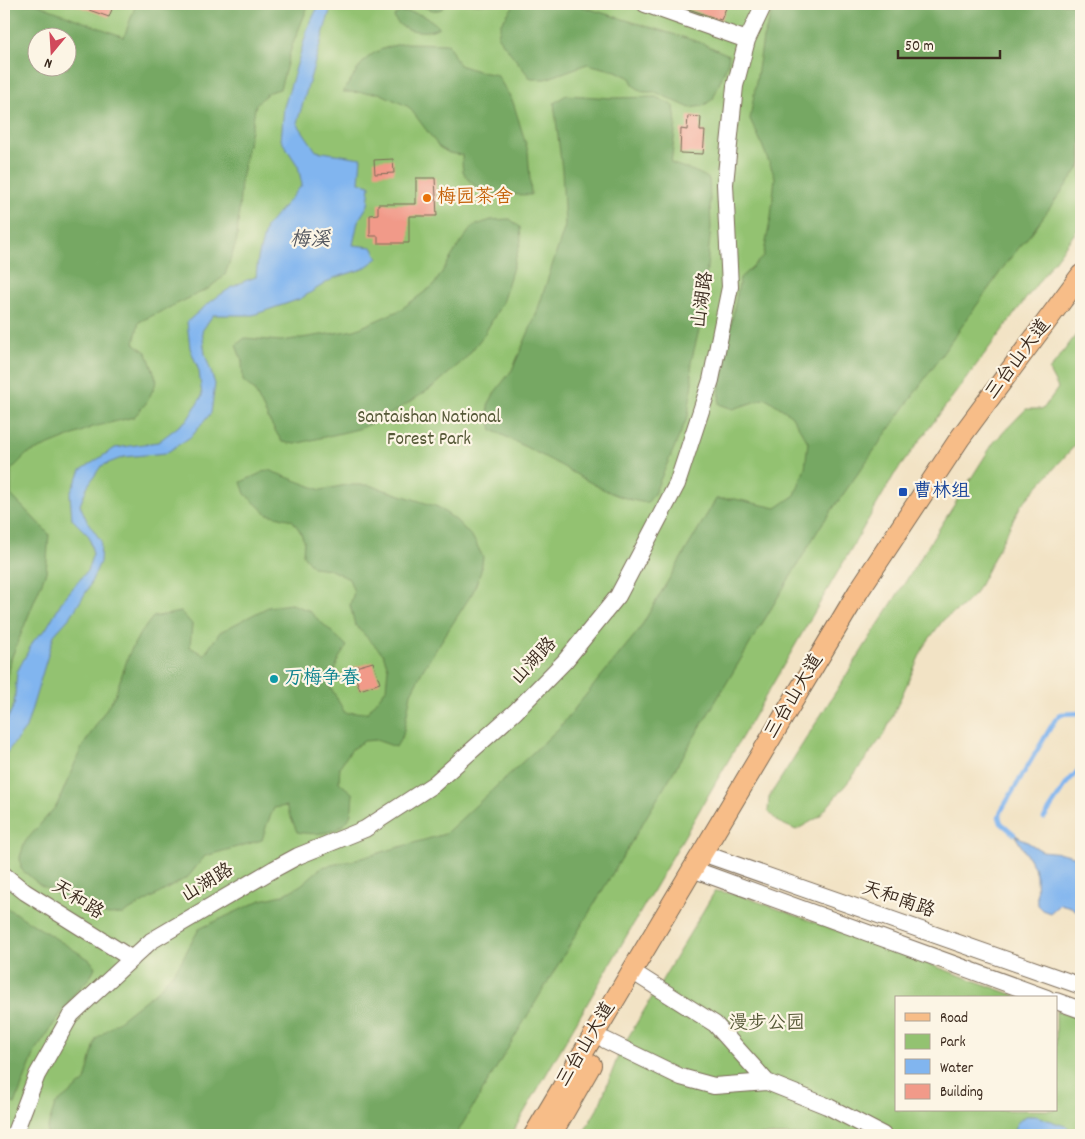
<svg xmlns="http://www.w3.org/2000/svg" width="1085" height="1139" viewBox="0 0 1085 1139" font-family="Dekko,'LXGW WenKai TC',sans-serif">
	<rect width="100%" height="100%" fill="#fcf5e5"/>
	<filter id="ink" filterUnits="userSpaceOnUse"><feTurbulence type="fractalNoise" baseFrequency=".02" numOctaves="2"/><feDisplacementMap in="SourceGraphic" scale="10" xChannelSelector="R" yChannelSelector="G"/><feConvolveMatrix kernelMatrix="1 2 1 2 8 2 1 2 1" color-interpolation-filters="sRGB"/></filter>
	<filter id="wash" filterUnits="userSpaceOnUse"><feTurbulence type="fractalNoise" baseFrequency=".0096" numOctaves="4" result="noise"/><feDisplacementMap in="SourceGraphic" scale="20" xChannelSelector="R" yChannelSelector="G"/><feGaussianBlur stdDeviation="1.12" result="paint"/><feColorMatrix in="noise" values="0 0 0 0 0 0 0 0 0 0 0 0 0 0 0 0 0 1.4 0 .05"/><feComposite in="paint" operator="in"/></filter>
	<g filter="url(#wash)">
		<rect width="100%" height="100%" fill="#f2e3c5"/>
		<path fill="#93c271" stroke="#677648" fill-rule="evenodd" d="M4,4H1081V225L894,475L511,1135H4ZM38,38H68V68H38Z
			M1081,328V436L1078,442L1021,505L975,594L961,608L944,619L924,646L885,733L853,776L819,817L796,830L778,822L768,811L769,797L994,442L1026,409H1043L1058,388L1049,371Z
			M715,891L730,893L748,898L1022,998H896V1110H1056V1010L1081,1019V1135H582L599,1106L620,1051Z"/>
		<path fill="#76a863" stroke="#586940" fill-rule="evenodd" d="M4,4H36L124,37L136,4H309L292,46L280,89L269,92L256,104L241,180L237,240L225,275L208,289L139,322L134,343L147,353L157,381L147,402L134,417L93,427L27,454L11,470V495L49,534L46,572L11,659L4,704ZM38,38H68V68H38Z
			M418,4H446C440,15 427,9 418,4Z
			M515,4H573L699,42L729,55L728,62L713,99L703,106L690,108L655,92H643L634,86L630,78L616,71L587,64L546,79H531L498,37L501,23Z
			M775,4H1081V165L1033,231L1008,261L820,527L456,1135H47V1130L55,1105L85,1081L96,1039L158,990L179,965L199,929L261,900L283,895L301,885L322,867L351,861L445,834L558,729L639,630L716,499H735L776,508L795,495L805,468L808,442L791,415L766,398L733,409L719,404L720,383L740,278L763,257L771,217L775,177L760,140L750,119L763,39Z
			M400,12C418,12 426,15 439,27C428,35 397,32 394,16Z
			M405,43L448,44L459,65L481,72L497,75L513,102L528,151L531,195C508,194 474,197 463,171C462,166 462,159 462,155L449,153L439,147L409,107L379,93L343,92C364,60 365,51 405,43Z
			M566,95L612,98L656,97L674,106L676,124L671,163C685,169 696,170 709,179L711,227L705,288L702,318L691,362L692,382L688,416L654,494L647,503C612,498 590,482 560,465C537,453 515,441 492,430L489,418L488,405L495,392L512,370L536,315L565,226L562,170L554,103Z
			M510,219L520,227L521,241L502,303L484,335L465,359L433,387L383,419L358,429L295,444L282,442L270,422L254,390L243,381L242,361L236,345L245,338L281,341L355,330L400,310L434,285L460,243L473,226L491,220Z
			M268,470L321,490L346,485H369L438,507L457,521L473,538L483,557L481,571L473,592L424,668L411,693L403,735L396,747L376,740L364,741L352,749L340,766L339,782L353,794C352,802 353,815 347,821C335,835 313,835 297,832L286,806L274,808L267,824L262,840L205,856L188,877L123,914L108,915L71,902L39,884L21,869L20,857L25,842L57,805L81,749L115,695L129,654L139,635L153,617L181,612L192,624L190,647L204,655L220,632L268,607L291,604L308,610L347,646L339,658L330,686L345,713L368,712L386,689L388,668L383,654L355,625L350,605L354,592L349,579L329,569L313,567L303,555L304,541L300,531L292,520L267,514L245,494L241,482Z
			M4,906L90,960L95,967L91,976L74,994L35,1052L15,1104L4,1099Z"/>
		<path fill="#81b5ef" stroke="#5e7086" d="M319,4H332L297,123L316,151L361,158L359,182L370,185L368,205L358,221L353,245L372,247L378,258L363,269L334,278L300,299L253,315H213L202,331L205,354L215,384L211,413L192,436L166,453L124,457L101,466L87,487L80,505L87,521L101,541L100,562L88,589L71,616L54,635L26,728L4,756V726L14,705L17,672L34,640L46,629L62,601L87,571L93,554L89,536L72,519L70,494L81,470L115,448L158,442L188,419L202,396L199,371L190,348L187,322C207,304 229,285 256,277L258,258L266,227L302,185L298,166L281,140L284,107L308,28Z
			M1014,834L1042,851L1062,853L1081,858V914L1071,907L1060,904L1050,913L1042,910L1037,905L1036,876L1034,867Z
			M1025,1116H1036L1068,1127L1069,1135H1012L1017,1123Z"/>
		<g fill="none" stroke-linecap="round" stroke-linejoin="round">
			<path stroke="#81b5ef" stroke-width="4.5" d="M1044,818L1067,783L1081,767
				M1014,834L1001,823L999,817L1001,811L1055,720L1061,714L1081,713"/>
		</g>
		<g id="blocks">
			<path fill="#f19a89" d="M76,4H114L109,17L75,5Z
				M674,4H715L726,8L721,20Z
				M688,116L701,117L700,131H705L703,154L680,153L681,129L687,130Z
				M393,159L394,173L375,174L374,160Z
				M416,178H435L437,216H409V243H378V236H370V215L378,214V204H416Z
				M373,662L380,683L360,690L352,668Z"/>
		</g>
	</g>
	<g filter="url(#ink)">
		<use href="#blocks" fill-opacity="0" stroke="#7b6b58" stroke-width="1"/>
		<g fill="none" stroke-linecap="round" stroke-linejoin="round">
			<g stroke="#7b6b58" stroke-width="18">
				<path id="minor" d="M645,4L747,40
					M702,853L1081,986
					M692,869L1047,998
					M4,875L25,892L132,959
					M641,977L715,1024L767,1082
					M1056,1001L1081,1010
					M605,1040L681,1077L714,1086L767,1082L827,1106L883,1135
					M14,1135L37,1075L71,1015L151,941L274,869L298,856L365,829L434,784L515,712L565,661L618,596L677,484L711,380L730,287L725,184L735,86L747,40L764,4"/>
			</g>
			<g stroke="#7b6b58" stroke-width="22">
				<path id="major" d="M534,1135L858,592L960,438L1081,275
					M551,1135L591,1065"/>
			</g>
			<use href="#minor" stroke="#fff" stroke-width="16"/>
			<use href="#major" stroke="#f7bd88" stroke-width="20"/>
		</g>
	</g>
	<circle fill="#e8710a" stroke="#fcf5e5" stroke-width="2" cx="427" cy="198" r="5"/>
	<rect fill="#1a4fb4" stroke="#fcf5e5" stroke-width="2" x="898" y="487" width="10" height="10" rx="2.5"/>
	<circle fill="#0f9aa8" stroke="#fcf5e5" stroke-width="2" cx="274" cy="679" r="5"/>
	<g text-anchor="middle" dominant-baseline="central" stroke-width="4.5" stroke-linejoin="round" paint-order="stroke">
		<g font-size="19" fill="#c56008" stroke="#fcf5e5" text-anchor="start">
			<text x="437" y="198">梅园茶舍</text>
		</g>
		<g font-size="19" fill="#3b2a1e" stroke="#fcf5e5">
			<text transform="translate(704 300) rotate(-82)">山湖路</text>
			<text transform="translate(1019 360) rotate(-53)">三台山大道</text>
			<text transform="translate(535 662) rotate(-47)">山湖路</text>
			<text transform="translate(795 697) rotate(-59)">三台山大道</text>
			<text transform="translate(208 884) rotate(-31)">山湖路</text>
			<text transform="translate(77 901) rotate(32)">天和路</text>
			<text transform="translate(898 901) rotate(19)">天和南路</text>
			<text transform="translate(587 1045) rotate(-59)">三台山大道</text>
		</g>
		<g font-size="19" fill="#555837" stroke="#fcf5e5">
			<text x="429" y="418">Santaishan National<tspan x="429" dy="22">Forest Park</tspan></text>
			<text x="767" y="1024">漫步公园</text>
		</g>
		<g font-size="19" fill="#164399" stroke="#fcf5e5" text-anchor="start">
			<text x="913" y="492">曹林组</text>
		</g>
		<g font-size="19" fill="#0d838f" stroke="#fcf5e5" text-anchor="start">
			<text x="284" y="679">万梅争春</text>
		</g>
		<g font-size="20" font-style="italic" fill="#50545d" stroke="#fcf5e5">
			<text x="310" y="241">梅溪</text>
		</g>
	</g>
	<rect width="1085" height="1139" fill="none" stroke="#fcf5e5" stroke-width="20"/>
	<rect x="895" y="996" width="162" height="115" fill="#fcf5e5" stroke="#afa495"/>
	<rect x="905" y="1013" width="25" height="8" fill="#f7bd88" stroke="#afa495"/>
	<text x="940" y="1022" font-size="15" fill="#3b2a1e">Road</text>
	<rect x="905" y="1034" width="25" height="15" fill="#93c271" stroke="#afa495"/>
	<text x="940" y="1046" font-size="15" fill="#3b2a1e">Park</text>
	<rect x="905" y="1059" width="25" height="15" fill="#81b5ef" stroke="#afa495"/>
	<text x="940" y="1072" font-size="15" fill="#3b2a1e">Water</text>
	<rect x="905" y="1084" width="25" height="15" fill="#f19a89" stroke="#afa495"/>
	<text x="940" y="1096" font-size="15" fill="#3b2a1e">Building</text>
	<g transform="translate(52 52) rotate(198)"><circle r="24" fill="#fcf5e5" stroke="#afa495"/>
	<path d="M0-4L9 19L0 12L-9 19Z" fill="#d1495b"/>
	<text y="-8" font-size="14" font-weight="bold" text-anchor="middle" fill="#3b2a1e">N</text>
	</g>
	<path d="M898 50v8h102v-8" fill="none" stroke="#3b2a1e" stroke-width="2.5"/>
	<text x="905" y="50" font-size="15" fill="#3b2a1e" stroke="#fcf5e5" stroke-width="4" paint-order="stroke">50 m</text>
</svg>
